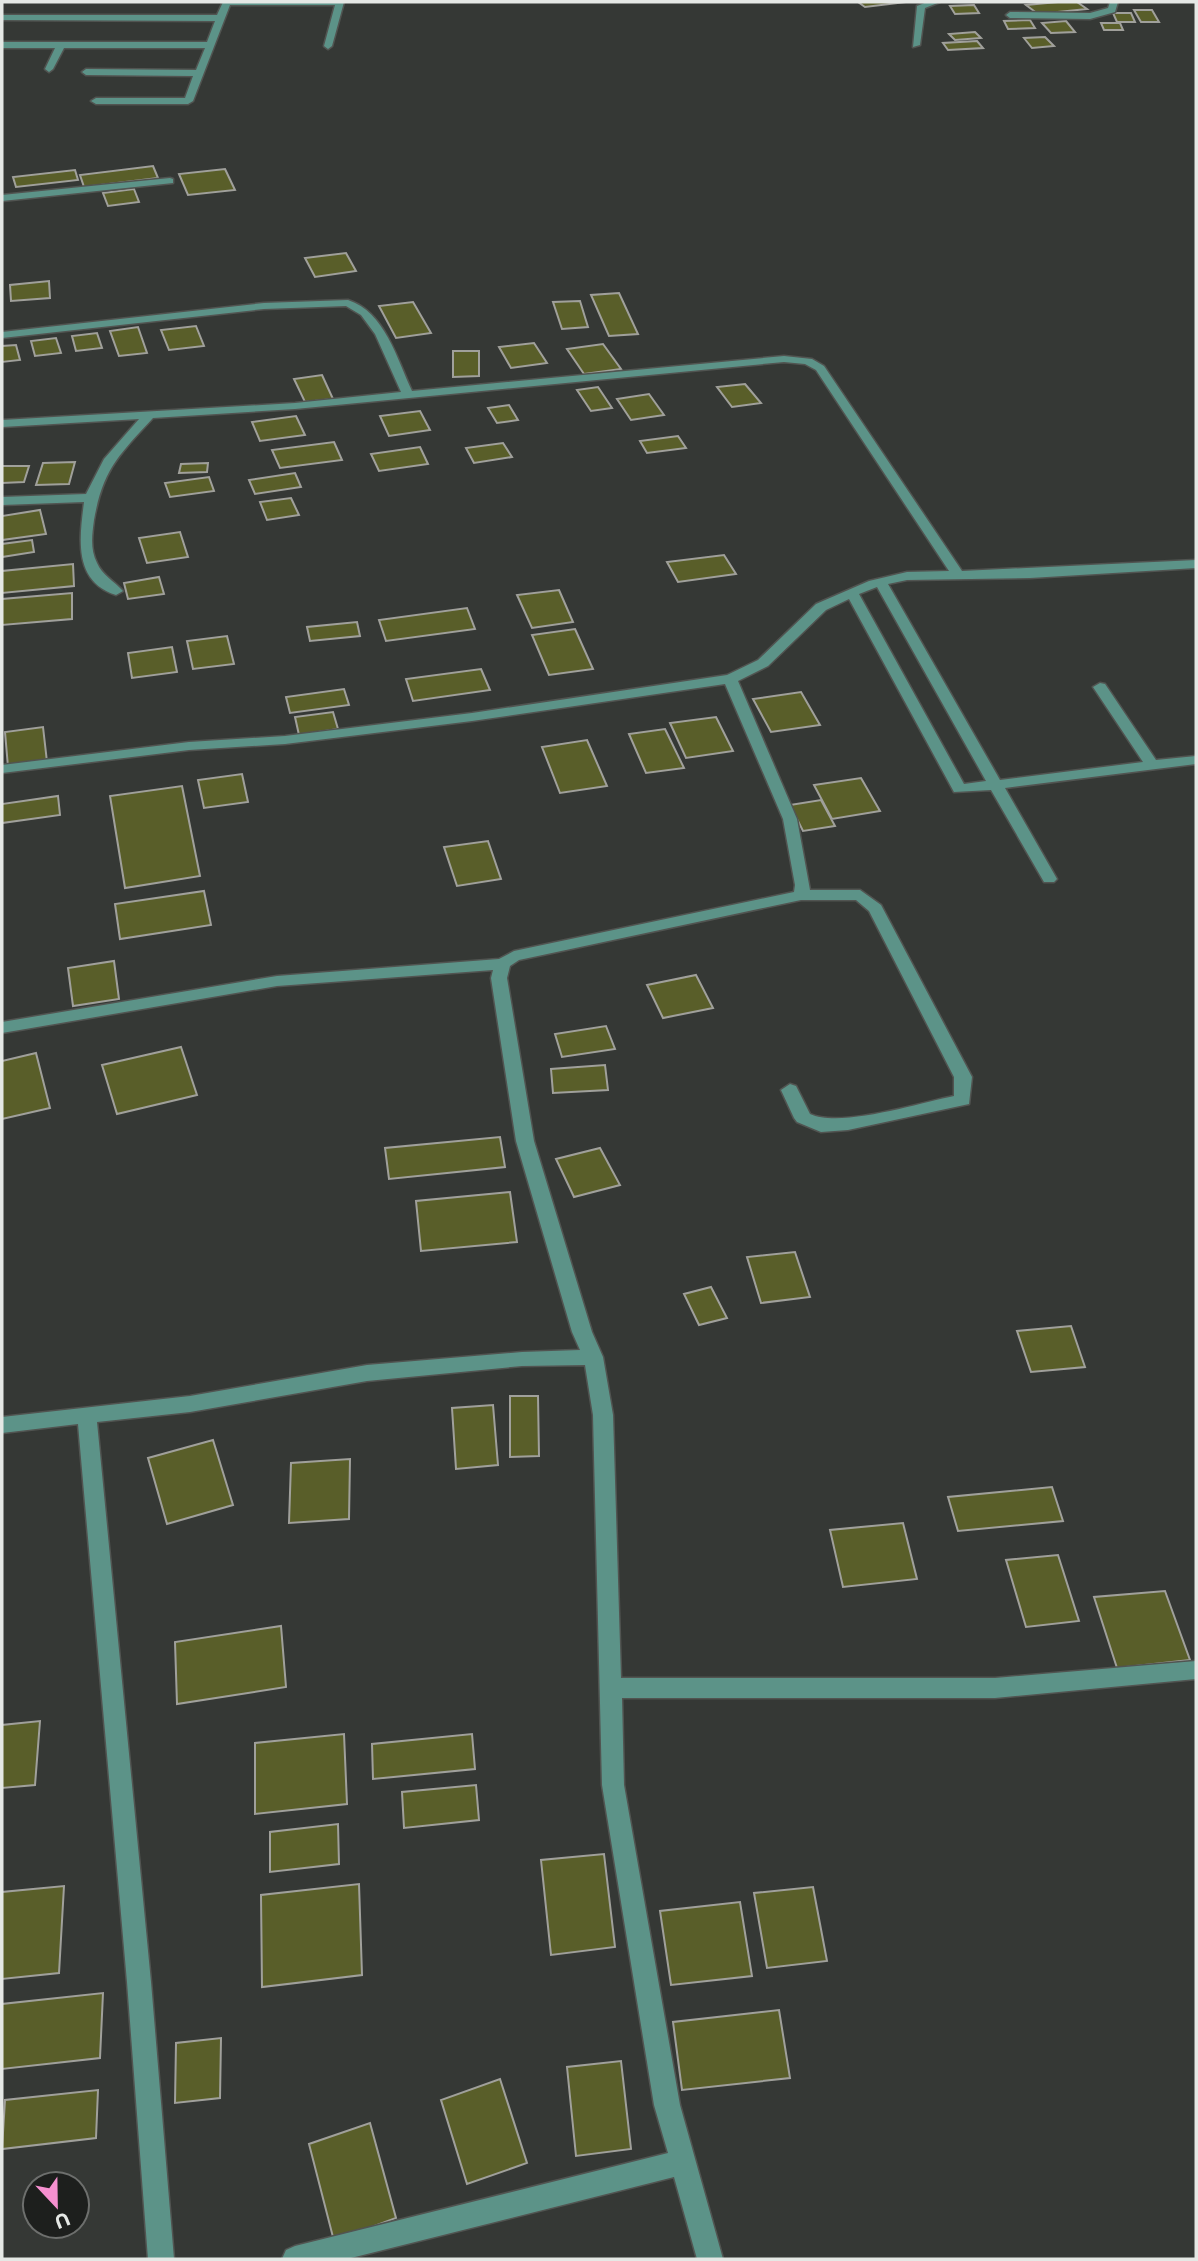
<svg xmlns="http://www.w3.org/2000/svg" width="1198" height="2261" viewBox="0 0 1198 2261" font-family="Montserrat,sans-serif">
	<rect width="100%" height="100%" fill="#353835"/>
	<path fill="#595e29" stroke="#a0a09b" stroke-width="2" d="M858,2H906L865,7Z
		M1058,2H1077L1087,9L1038,14L1026,5Z
		M974,5L979,13L955,14L950,6Z
		M1134,10H1152L1159,22H1141Z
		M1113,13H1131L1135,22H1117Z
		M1030,20L1035,28L1008,29L1004,21Z
		M1066,21L1075,32L1051,33L1042,23Z
		M1101,23H1120L1123,30H1104Z
		M975,32L981,38L955,40L949,34Z
		M1045,37L1054,46L1032,48L1024,38Z
		M977,41L983,48L948,50L943,43Z
		M153,166L158,178L84,187L80,175Z
		M225,169L235,190L188,195L179,174Z
		M75,170L78,180L16,187L13,177Z
		M134,189L139,202L108,206L103,193Z
		M346,253L356,271L315,277L305,258Z
		M49,281L50,298L11,301L10,285Z
		M619,293L638,334L609,336L591,295Z
		M580,301L588,327L562,329L553,302Z
		M413,302L431,333L396,338L379,306Z
		M196,326L204,346L169,350L161,330Z
		M138,327L147,353L119,356L110,331Z
		M97,333L102,348L76,351L72,336Z
		M56,338L61,353L35,356L31,341Z
		M534,343L547,363L511,368L499,347Z
		M603,344L621,369L584,374L567,349Z
		M16,345L20,360L2,362V346Z
		M453,351H479V376L453,377Z
		M322,375L333,399L305,402L294,379Z
		M745,384L761,403L732,407L717,387Z
		M598,387L612,408L591,411L577,390Z
		M649,394L664,415L631,420L617,399Z
		M509,405L518,420L497,423L488,408Z
		M420,411L430,430L389,436L380,416Z
		M296,416L305,435L260,441L252,422Z
		M678,436L686,448L647,453L640,441Z
		M334,442L342,460L280,468L272,450Z
		M503,443L512,457L474,463L466,448Z
		M420,447L428,464L379,471L371,454Z
		M75,462L69,484L36,485L43,463Z
		M208,463L207,472L179,473L181,464Z
		M2,466H29L24,482L2,483Z
		M295,473L301,487L255,494L249,480Z
		M209,477L214,491L170,497L165,483Z
		M291,498L299,515L267,520L260,502Z
		M40,510L46,534L2,540V516Z
		M180,532L188,557L147,563L139,538Z
		M32,540L34,552L2,557V544Z
		M724,555L736,574L678,582L667,562Z
		M73,564L74,586L2,593V571Z
		M159,577L164,594L128,599L124,583Z
		M559,590L573,622L532,628L517,595Z
		M72,593V619L2,625V599Z
		M467,608L475,629L386,641L379,620Z
		M357,622L360,636L310,641L307,627Z
		M575,629L593,669L549,675L532,635Z
		M227,636L234,664L193,669L187,641Z
		M172,647L177,672L132,678L128,653Z
		M481,669L490,690L413,701L406,679Z
		M344,689L349,705L290,713L286,697Z
		M801,692L820,725L771,732L753,699Z
		M333,712L338,729L299,735L295,717Z
		M716,717L733,751L686,758L670,723Z
		M43,727L47,762L8,767L5,732Z
		M665,729L684,768L646,773L629,734Z
		M587,740L607,786L560,793L542,747Z
		M242,774L248,802L204,808L198,780Z
		M861,778L880,811L832,819L814,785Z
		M182,786L200,876L125,888L110,796Z
		M58,796L60,815L2,823V804Z
		M821,800L835,826L803,831L790,805Z
		M488,841L501,879L457,886L444,847Z
		M204,891L211,925L120,939L115,904Z
		M114,961L119,999L73,1006L68,968Z
		M696,975L713,1008L663,1018L647,985Z
		M606,1026L615,1049L562,1057L555,1034Z
		M181,1047L197,1095L117,1114L102,1065Z
		M36,1053L50,1108L2,1119V1061Z
		M605,1065L608,1090L553,1093L551,1069Z
		M500,1137L505,1167L389,1179L385,1148Z
		M600,1148L620,1185L574,1197L556,1159Z
		M510,1192L517,1242L421,1251L416,1201Z
		M795,1252L810,1297L761,1303L747,1257Z
		M711,1287L727,1318L699,1325L684,1294Z
		M1071,1326L1085,1367L1031,1372L1017,1331Z
		M510,1396H538L539,1456L510,1457Z
		M493,1405L498,1465L456,1469L452,1408Z
		M213,1440L233,1505L167,1524L148,1458Z
		M350,1459L349,1519L289,1523L291,1463Z
		M1052,1487L1063,1521L958,1531L948,1497Z
		M903,1523L917,1579L843,1587L830,1530Z
		M1058,1555L1079,1621L1026,1627L1006,1560Z
		M1165,1591L1190,1660L1117,1668L1094,1597Z
		M281,1626L286,1687L177,1704L175,1642Z
		M40,1721L35,1785L2,1788V1725Z
		M344,1734L347,1804L255,1814V1743Z
		M472,1734L475,1769L373,1779L372,1744Z
		M476,1785L479,1820L404,1828L402,1792Z
		M338,1824L339,1864L270,1872V1832Z
		M604,1854L615,1947L551,1955L541,1860Z
		M359,1884L362,1975L262,1987L261,1895Z
		M64,1886L59,1973L2,1979V1892Z
		M813,1887L827,1961L767,1968L754,1893Z
		M740,1902L752,1976L671,1985L660,1911Z
		M103,1993L100,2058L2,2069V2004Z
		M779,2010L790,2078L682,2090L673,2022Z
		M221,2038L220,2098L175,2103L176,2043Z
		M621,2061L631,2149L576,2156L567,2067Z
		M500,2079L527,2163L467,2184L441,2100Z
		M98,2090L96,2138L2,2149L5,2100Z
		M370,2123L396,2218L334,2241L309,2144Z"/>
	<g fill="none" stroke-linecap="round" stroke-linejoin="round">
		<g stroke="#515451" stroke-width="3">
			<path id="minor" d="M223,2H344L332,46L328,49L324,46L335,5H230L193,101L188,104H96L91,101L96,98H185L193,76L86,75L82,72L86,69L196,70L205,48H64L53,69L49,72L45,69L55,48H2V42H207L215,21L2,20V15H217Z
				M927,2H940L925,8L920,45L913,47L917,6Z
				M1110,2H1118L1115,12L1090,19L1010,18L1006,15L1010,12L1090,13L1108,8Z
				M170,178L173,179V183L2,201V195Z
				M348,300C385,312 397,359 412,391L784,356L812,359L824,366L962,571L1196,560V568L1030,578L907,580L888,584L1000,780L1143,762L1093,687L1100,683L1105,684L1156,760L1196,756V764L1005,788L1057,879L1054,882H1044L991,790L954,792L849,599L826,610L768,666L738,681L797,819L810,890H860L881,905L972,1077L969,1104L848,1130L821,1132L797,1122L794,1118L781,1090L790,1084L796,1086L810,1114C841,1128 919,1103 954,1096V1077L869,911L856,900H801L519,960L510,966L507,978L534,1141L592,1332L603,1357L613,1415L621,1678H995L1196,1661V1679L995,1698H622L624,1785L680,2105L723,2259H697L674,2177L347,2259H282L286,2250L295,2246L668,2153L654,2105L602,1785L593,1415L585,1365L522,1366L367,1381L190,1412L97,1422L151,1982L174,2259H148L127,1982L78,1424L2,1433V1417L190,1396L367,1365L522,1352L580,1350L572,1332L516,1141L491,978L493,970L277,986L2,1033V1022L277,976L499,959L514,951L794,892L795,885L783,819L725,684L472,721L285,744L189,750L2,773V765L189,742L285,736L472,713L727,675L758,660L816,604L869,581L907,572L949,571L816,370L805,364L784,362L295,409L153,418C119,455 103,469 94,520C92,535 90,549 97,563C102,575 114,581 123,591L116,595C72,581 80,536 84,502L2,505V497L86,494L104,459L139,419L2,427V420L295,403L401,392L375,334L361,315L346,306L264,309L2,338V332L264,303ZM877,587L986,781L964,784L859,594Z"/>
		</g>
		<use href="#minor" fill="#5c9388" fill-rule="evenodd"/>
	</g>
	<rect width="1198" height="2261" fill="none" stroke="#e5e8e5" stroke-width="7"/>
	<g transform="translate(56 2205) rotate(158)"><circle r="33" fill="#1d1f1d" stroke="#6d6f6d" stroke-width="2"/>
	<path d="M0-5L12 26L0 18L-12 26Z" fill="#f690d0"/>
	<text y="-10" font-size="19" font-weight="bold" text-anchor="middle" fill="#e5e8e5">U</text>
	</g>
</svg>
